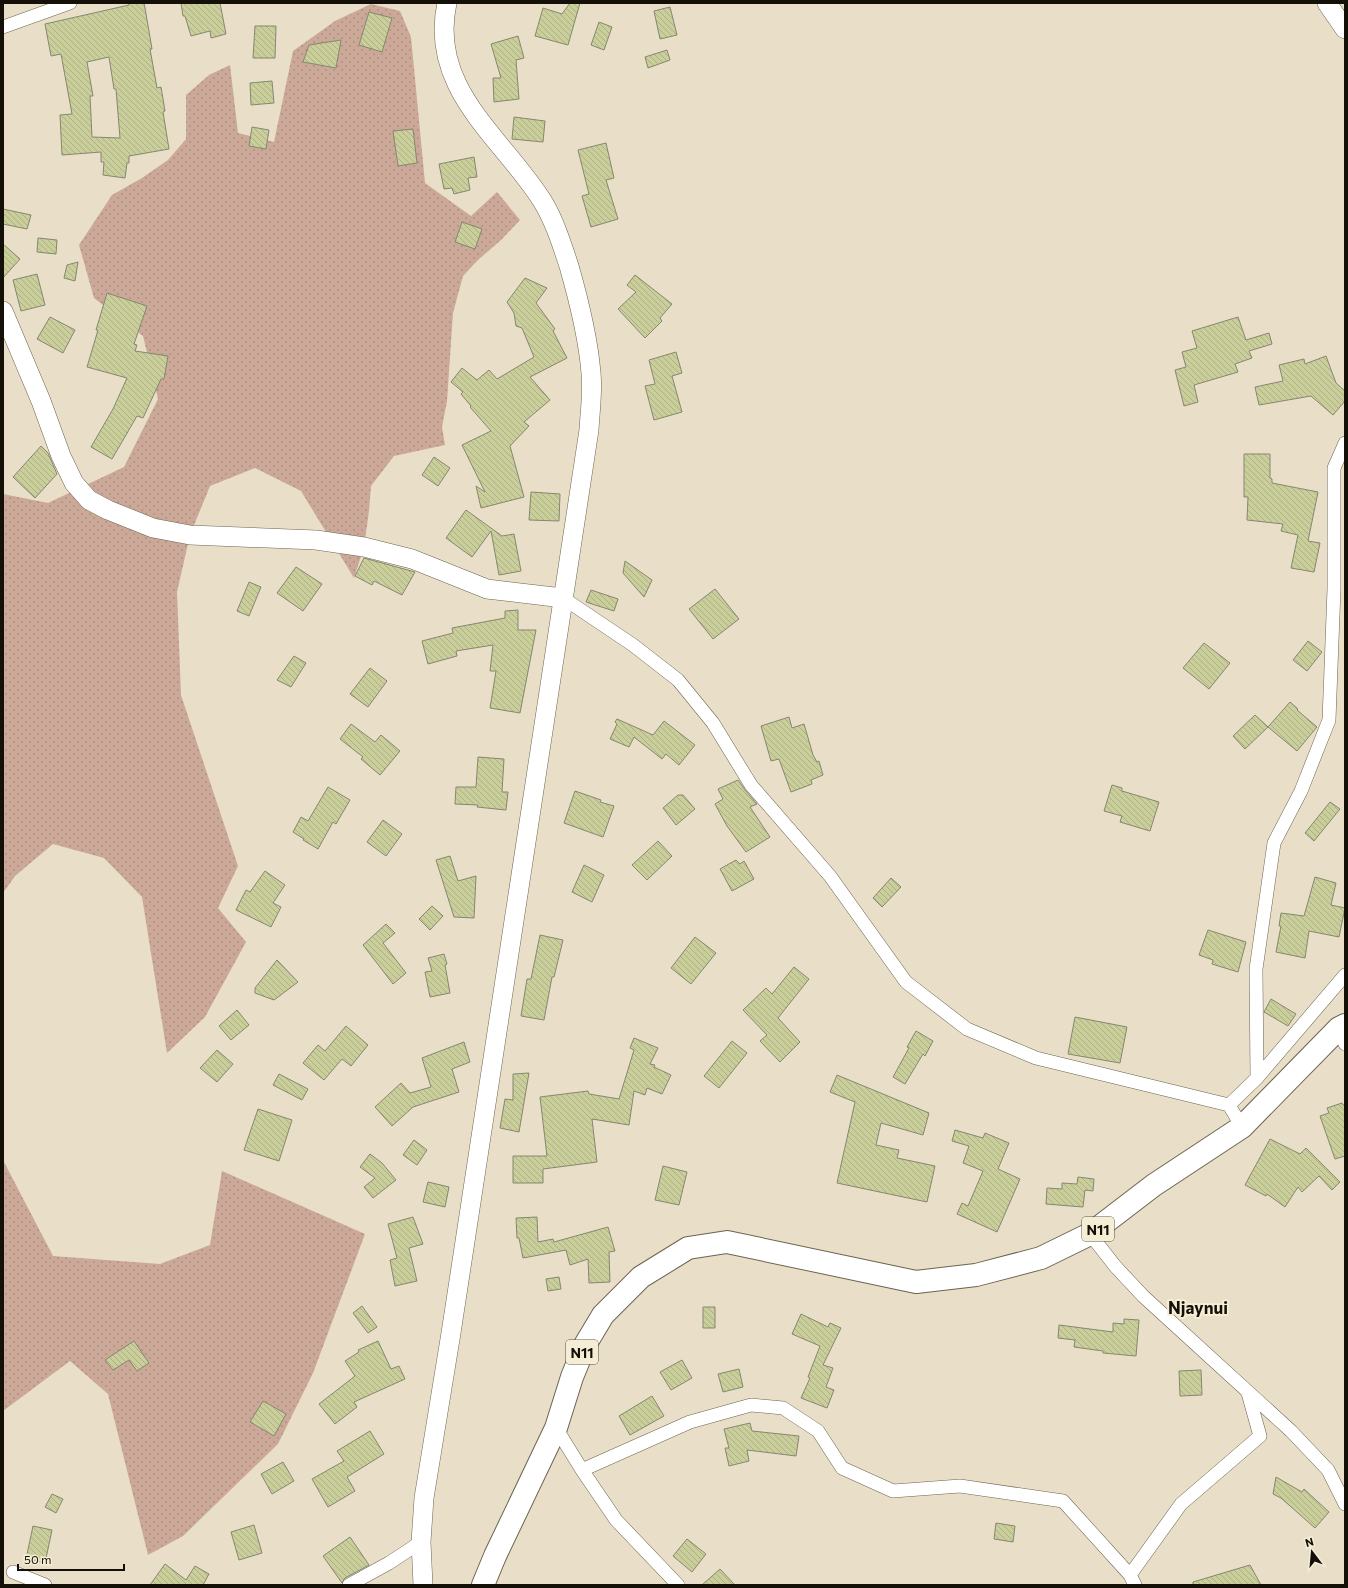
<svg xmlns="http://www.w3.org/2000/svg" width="1348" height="1588" viewBox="0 0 1348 1588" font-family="Commissioner,sans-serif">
	<defs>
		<pattern id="grass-dots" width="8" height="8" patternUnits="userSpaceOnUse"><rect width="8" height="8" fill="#cca898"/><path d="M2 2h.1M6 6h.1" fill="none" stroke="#ae9082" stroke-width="1.8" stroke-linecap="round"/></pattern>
		<pattern id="building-back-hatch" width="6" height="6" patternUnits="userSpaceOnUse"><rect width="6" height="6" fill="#c9ce9a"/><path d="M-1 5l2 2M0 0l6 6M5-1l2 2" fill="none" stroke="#acb083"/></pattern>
	</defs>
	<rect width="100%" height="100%" fill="#e9dfc8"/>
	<path fill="url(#grass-dots)" d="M371,4L400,11L411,37L425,183L471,216L497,192L520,220L501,240L478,260L463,276L453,313L447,401L442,427L445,445L394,456L371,486L369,511L364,547L354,578L301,491L255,468L210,486L190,535L177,592L181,695L238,866L218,908L246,942L205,1017L167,1053L142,897L104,858L53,844L15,876L3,893V494L48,503L124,467L158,399L143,336L94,298L79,245L112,195L142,178L168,160L186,139V95L209,75L230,65L238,133L274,142L293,51L335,21Z
		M3,1160L53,1256L160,1264L210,1245L222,1171L365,1234L313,1373L278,1444L183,1536L148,1555L108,1394L70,1361L3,1411Z"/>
	<path fill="url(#building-back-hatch)" stroke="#858770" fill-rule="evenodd" d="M128,3H144L145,8L152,49H150L157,88L161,87L165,111L163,112L169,149L129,156V163H127L125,178L103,175L104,162H101V152L62,155L60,115L72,114L61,54L51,56L45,24L129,5ZM109,57L114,89H116L120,138L92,137L90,96H93L87,62Z
		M181,3H220L226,34L211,38L210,31L191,36L185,16H183Z
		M570,3H580L568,45L535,36L543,8L562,14Z
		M670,7L677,35L660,39L654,11Z
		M369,12L392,18L382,52L359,45Z
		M599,22L612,27L604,50L591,45Z
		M255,26H276L275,58H253Z
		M518,36L524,58L516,60L519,99L494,102L493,78H501L491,44Z
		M341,40L336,68L303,62L309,45Z
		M667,50L670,60L648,68L645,57Z
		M272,81L274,103L251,105L250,83Z
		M514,117L545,121L543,142L512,139Z
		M252,127L269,130L266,149L249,146Z
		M413,129L417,163L398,166L393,131Z
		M606,143L614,178L606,180L618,219L591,227L582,196L589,194L578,150Z
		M474,157L477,177L468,178L470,190L454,194L452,188L444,189L439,164Z
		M3,209L31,215L27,229L3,224Z
		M462,222L482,229L475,249L455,242Z
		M38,238L57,240L56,254L37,252Z
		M3,244L20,259L3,278Z
		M78,262L75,281L64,278L67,265Z
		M37,274L45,305L21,311L13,280Z
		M635,275L672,304L660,318L662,321L645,338L618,309L636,292L627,285Z
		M525,278L547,288L536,303L555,329L553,331L567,358L530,377L550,400L524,422L529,426L510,446L524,497L481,508L476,486L485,492L462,445L491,431L470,407L471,406L461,394L463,392L451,382L462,368L477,380L489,370L497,379L534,357L522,328L516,326L514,313L507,302Z
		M107,293L147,306L134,344L137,345L135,351L168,356L164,379H161L143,418L137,416L112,459L91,447L113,409L127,378L87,367L98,330H96Z
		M50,317L75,330L63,353L37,339Z
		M1238,317L1246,340L1269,333L1272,344L1249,351L1252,358L1235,364L1238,372L1194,385L1198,402L1184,406L1175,370L1186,367L1182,352L1197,348L1192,331Z
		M676,352L682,373L672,376L682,412L654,420L645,386L655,384L649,360Z
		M1326,356L1336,383L1345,391V401L1333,415L1311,396L1259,405L1255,387L1283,381L1279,365L1304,359L1305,364Z
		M41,446L48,453L57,474L35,498L13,477Z
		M1244,454H1270V478L1272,479V483L1318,492L1308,541L1320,543L1314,572L1291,568L1298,535L1281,531L1283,524L1247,520L1248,497H1244Z
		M434,457L450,468L438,486L422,475Z
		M531,492L560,494L559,521L529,520Z
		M466,510L502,536L514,534L521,571L499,575L491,531L472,557L446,538Z
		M364,558L415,572L402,595L374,581L372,585L355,576Z
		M625,561L652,580L644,597L623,573Z
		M296,567L322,584L303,611L277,593Z
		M249,582L261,587L249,616L237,611Z
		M715,589L739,619L713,639L689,609Z
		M591,590L618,599L614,611L586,602Z
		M518,610V630H536L520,713L490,708L496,671H490L493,645L456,651L457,656L428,664L422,641L453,633L452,628L505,618V611Z
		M1308,641L1322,652L1307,671L1293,660Z
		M1204,643L1230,663L1209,689L1183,668Z
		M294,656L306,663L291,687L277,680Z
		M370,668L387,681L368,707L350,694Z
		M1290,702L1298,709L1297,710L1317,727L1297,751L1268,727Z
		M1255,715L1268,727L1245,749L1233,736Z
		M789,717L792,728L804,724L813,755L817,762L819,761L823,775L811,780L812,784L791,792L779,759L771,761L761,726Z
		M617,719L653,735L664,721L695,745L679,765L666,754L662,759L634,737L629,747L610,739L617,724L615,722Z
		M351,724L375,742L381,735L400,751L380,775L361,759L363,757L340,739Z
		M478,757L504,759L502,792H508L506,810L477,807L478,805L455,804L456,787H476Z
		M738,780L745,790L757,804L750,807L770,837L746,852L727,826L715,804L723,799L718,789Z
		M1112,785L1122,788V791L1159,802L1150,831L1120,822L1122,816L1104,811Z
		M328,787L350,800L336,824L333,822L318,849L303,840L304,839L293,832L301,817L308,821Z
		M575,791L601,800L600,802L614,806L603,837L564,823Z
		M678,795H683L695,809L676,825L663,808Z
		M1330,802L1340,809L1314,841L1305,833Z
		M383,820L402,834L386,856L367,842Z
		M658,841L672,856L647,880L632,865Z
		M450,856L458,881L476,876L474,918L454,917L436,860Z
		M736,860L740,864L744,861L754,879L732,891L720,869Z
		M584,865L604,875L592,902L572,892Z
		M265,871L285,885L273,903L281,907L271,927L236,910L246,890L250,892Z
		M1315,877L1336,883L1331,905L1345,908L1339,937L1309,931L1305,958L1276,952L1281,926H1279L1281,913L1304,916Z
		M891,878L901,887L882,907L873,898Z
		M432,906L443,916L430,930L419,919Z
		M386,924L395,933L383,943L406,973L393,984L363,945Z
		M1208,930L1246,942L1238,972L1212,964L1213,960L1199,955Z
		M540,935L563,940L554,977H552L544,1020L521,1016L527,979H531Z
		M695,937L716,953L691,984L671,968Z
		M444,954L447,964L445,965L450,993L430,997L425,972L432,971L428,958Z
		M277,960L298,982L274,1000L255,993V988Z
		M794,967L809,979L778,1018L800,1042L780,1062L760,1041L767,1035L743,1010L766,988L772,994Z
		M1271,999L1296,1014L1288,1026L1264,1012Z
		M237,1010L249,1025L231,1040L219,1026Z
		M1075,1017L1127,1027L1120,1063L1068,1054Z
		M346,1026L368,1045L351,1066L342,1059L324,1080L303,1063L318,1045L325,1051Z
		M916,1031L933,1041L925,1056L923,1054L905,1084L893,1077L909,1048L907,1047Z
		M634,1038L658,1048L650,1064L655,1065L654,1067L671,1075L662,1094L647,1088L645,1095L634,1091L629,1125L592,1119L597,1162L543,1169V1183H513V1156H547L540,1097L588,1091L589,1094L619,1099L634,1050L630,1048Z
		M732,1041L747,1053L719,1088L704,1076Z
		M464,1042L470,1062L452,1069L459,1092L413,1107L392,1126L375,1107L401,1083L410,1093L431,1087L422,1058Z
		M217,1050L233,1064L217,1082L200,1068Z
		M529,1073L519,1132L500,1128L505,1099L513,1100V1074Z
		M279,1074L308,1089L302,1100L273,1085Z
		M837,1075L929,1113L923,1135L881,1123L876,1145L899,1150L897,1158L935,1166L927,1202L837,1183L855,1102L830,1092Z
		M1342,1103L1343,1105H1345V1156L1335,1159L1320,1116L1329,1113L1327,1108Z
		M258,1109L292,1120L279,1161L244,1150Z
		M955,1130L983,1138L985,1133L1009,1143L998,1169L1020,1179L997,1232L957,1214L962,1203L968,1206L983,1171L963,1163L969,1146L952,1141Z
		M1270,1139L1300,1154L1306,1148L1340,1182L1332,1190L1319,1176L1302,1192L1298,1187L1285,1207L1267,1194L1266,1196L1245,1185Z
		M414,1140L427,1150L417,1165L403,1155Z
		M370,1154L382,1163L396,1180L373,1198L364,1187L375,1178L360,1167Z
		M663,1166L687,1172L679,1205L655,1200Z
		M1078,1177L1094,1179L1093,1191L1085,1190L1083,1207L1046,1204L1047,1188L1062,1189V1183L1077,1184Z
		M428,1182L449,1187L445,1207L423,1202Z
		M413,1217L423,1244L409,1248L417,1281L395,1286L390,1260L397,1258L388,1224Z
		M537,1217L538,1242L553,1239L554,1242L608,1227L615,1251L609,1252L610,1282L589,1283L588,1259L570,1265L566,1250L523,1258L519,1238H517L516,1218Z
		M559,1277L561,1289L548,1291L546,1279Z
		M362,1306L377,1327L368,1333L353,1313Z
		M703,1307H715V1328H703Z
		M801,1314L828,1327L830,1323L841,1328L823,1365L833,1368L826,1387L834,1390L827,1408L801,1398L810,1378L808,1377L820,1346L792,1334Z
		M1124,1319L1139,1320L1136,1356L1103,1353V1351L1074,1347L1075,1340L1058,1338L1059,1325L1113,1332V1323L1124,1324Z
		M134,1341L149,1363L137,1371L129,1360L113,1370L105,1360Z
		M378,1341L391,1369L399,1366L405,1379L354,1402L357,1407L335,1424L319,1404L355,1376L345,1361L359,1352L358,1350Z
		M682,1360L692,1378L671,1390L660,1372Z
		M739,1369L743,1387L723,1392L718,1374Z
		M1201,1370L1202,1395L1180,1396L1179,1371Z
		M652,1396L664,1416L630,1435L619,1416Z
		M263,1401L286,1414L274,1436L250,1422Z
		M750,1423L752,1431L799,1436L796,1456L747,1450L749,1461L729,1466L725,1448H729L724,1429Z
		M370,1431L384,1454L347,1477L355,1491L328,1507L312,1479L344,1461L337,1451Z
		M283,1462L294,1481L272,1494L261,1474Z
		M1276,1477L1302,1492L1304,1489L1329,1512L1315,1528L1281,1498L1273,1494Z
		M52,1494L63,1499L56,1513L45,1507Z
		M996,1523L1015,1526L1013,1542L994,1539Z
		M254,1525L262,1553L239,1560L231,1532Z
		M33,1526L52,1530L45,1563L26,1559Z
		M350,1537L369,1565L345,1578L342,1583L323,1556Z
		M687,1539L706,1554L692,1572L673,1556Z
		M165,1564L186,1580L195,1566L209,1574L203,1585H150Z
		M1250,1565L1261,1585H1193V1582Z
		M720,1569L735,1585H702Z"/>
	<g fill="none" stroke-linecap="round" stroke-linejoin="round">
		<g stroke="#6c644f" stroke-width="14">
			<path id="street" d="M3,27L70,3
				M563,598L633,645L678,680L713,723L751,785L830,876L906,982L967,1029L1036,1058L1229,1105L1242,1127
				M1339,1028L1345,1044
				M1257,1078L1256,969L1274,843L1301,791L1329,720L1334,589V468L1345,443
				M1229,1105L1257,1078L1345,975
				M1090,1234L1115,1266L1143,1296L1291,1431L1328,1470L1345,1504
				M556,1428L582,1470L616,1520L678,1585
				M582,1470L690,1422L751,1405L783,1408L818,1431L842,1468L893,1491L960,1486L1063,1501L1130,1575L1135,1585
				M13,1572L45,1585
				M1130,1575L1181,1504L1260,1436L1248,1393
				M349,1585L389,1563L421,1542"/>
		</g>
		<g stroke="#6c644f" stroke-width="20">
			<path id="secondary" d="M1327,3L1345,29
				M3,311L41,401L61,456L74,483L89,500L108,510L153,528L190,535L316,540L364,547L412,559L487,589L563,598
				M423,1585L421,1542L424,1498L451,1333L589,430C590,411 593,391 591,373C588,336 579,301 569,266C562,245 555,222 543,202C503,138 428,89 447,3"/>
		</g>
		<g stroke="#6c644f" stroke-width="24">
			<path id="highway" d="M483,1585L495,1556L556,1428L572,1377L585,1345L603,1315L641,1277L688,1248L727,1242L916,1282L976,1275L1041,1258L1090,1234L1154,1185L1242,1127L1339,1028L1345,1025"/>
		</g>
		<use href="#street" stroke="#fff" stroke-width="13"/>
		<use href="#secondary" stroke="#fff" stroke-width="19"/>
		<use href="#highway" stroke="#fff" stroke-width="22"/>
	</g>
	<g text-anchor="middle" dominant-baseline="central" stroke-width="4" stroke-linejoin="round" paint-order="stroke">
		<g fill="#f6edd5" stroke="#585246" stroke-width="1">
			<rect x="1082" y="1217" width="32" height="24" rx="3"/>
			<rect x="566" y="1340" width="32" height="24" rx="3"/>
		</g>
		<g font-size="14" font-weight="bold" fill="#141008">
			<text x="1098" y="1229">N11</text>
			<text x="582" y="1352">N11</text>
		</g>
		<g font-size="17" font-weight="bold" fill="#141008" stroke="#f6edd5">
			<text x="1198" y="1307">Njaynui</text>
		</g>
	</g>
	<rect width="1348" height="1588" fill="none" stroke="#141008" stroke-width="8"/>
	<g transform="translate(1312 1552) rotate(344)" stroke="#f6edd5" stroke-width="3" paint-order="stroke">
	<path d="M0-3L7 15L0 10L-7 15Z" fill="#141008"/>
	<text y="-6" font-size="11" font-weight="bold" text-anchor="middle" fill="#141008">N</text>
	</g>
	<path d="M18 1564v6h106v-6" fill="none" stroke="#141008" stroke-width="2"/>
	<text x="24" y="1564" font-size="12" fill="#141008" stroke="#f6edd5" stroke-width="3" paint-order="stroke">50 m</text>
</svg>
